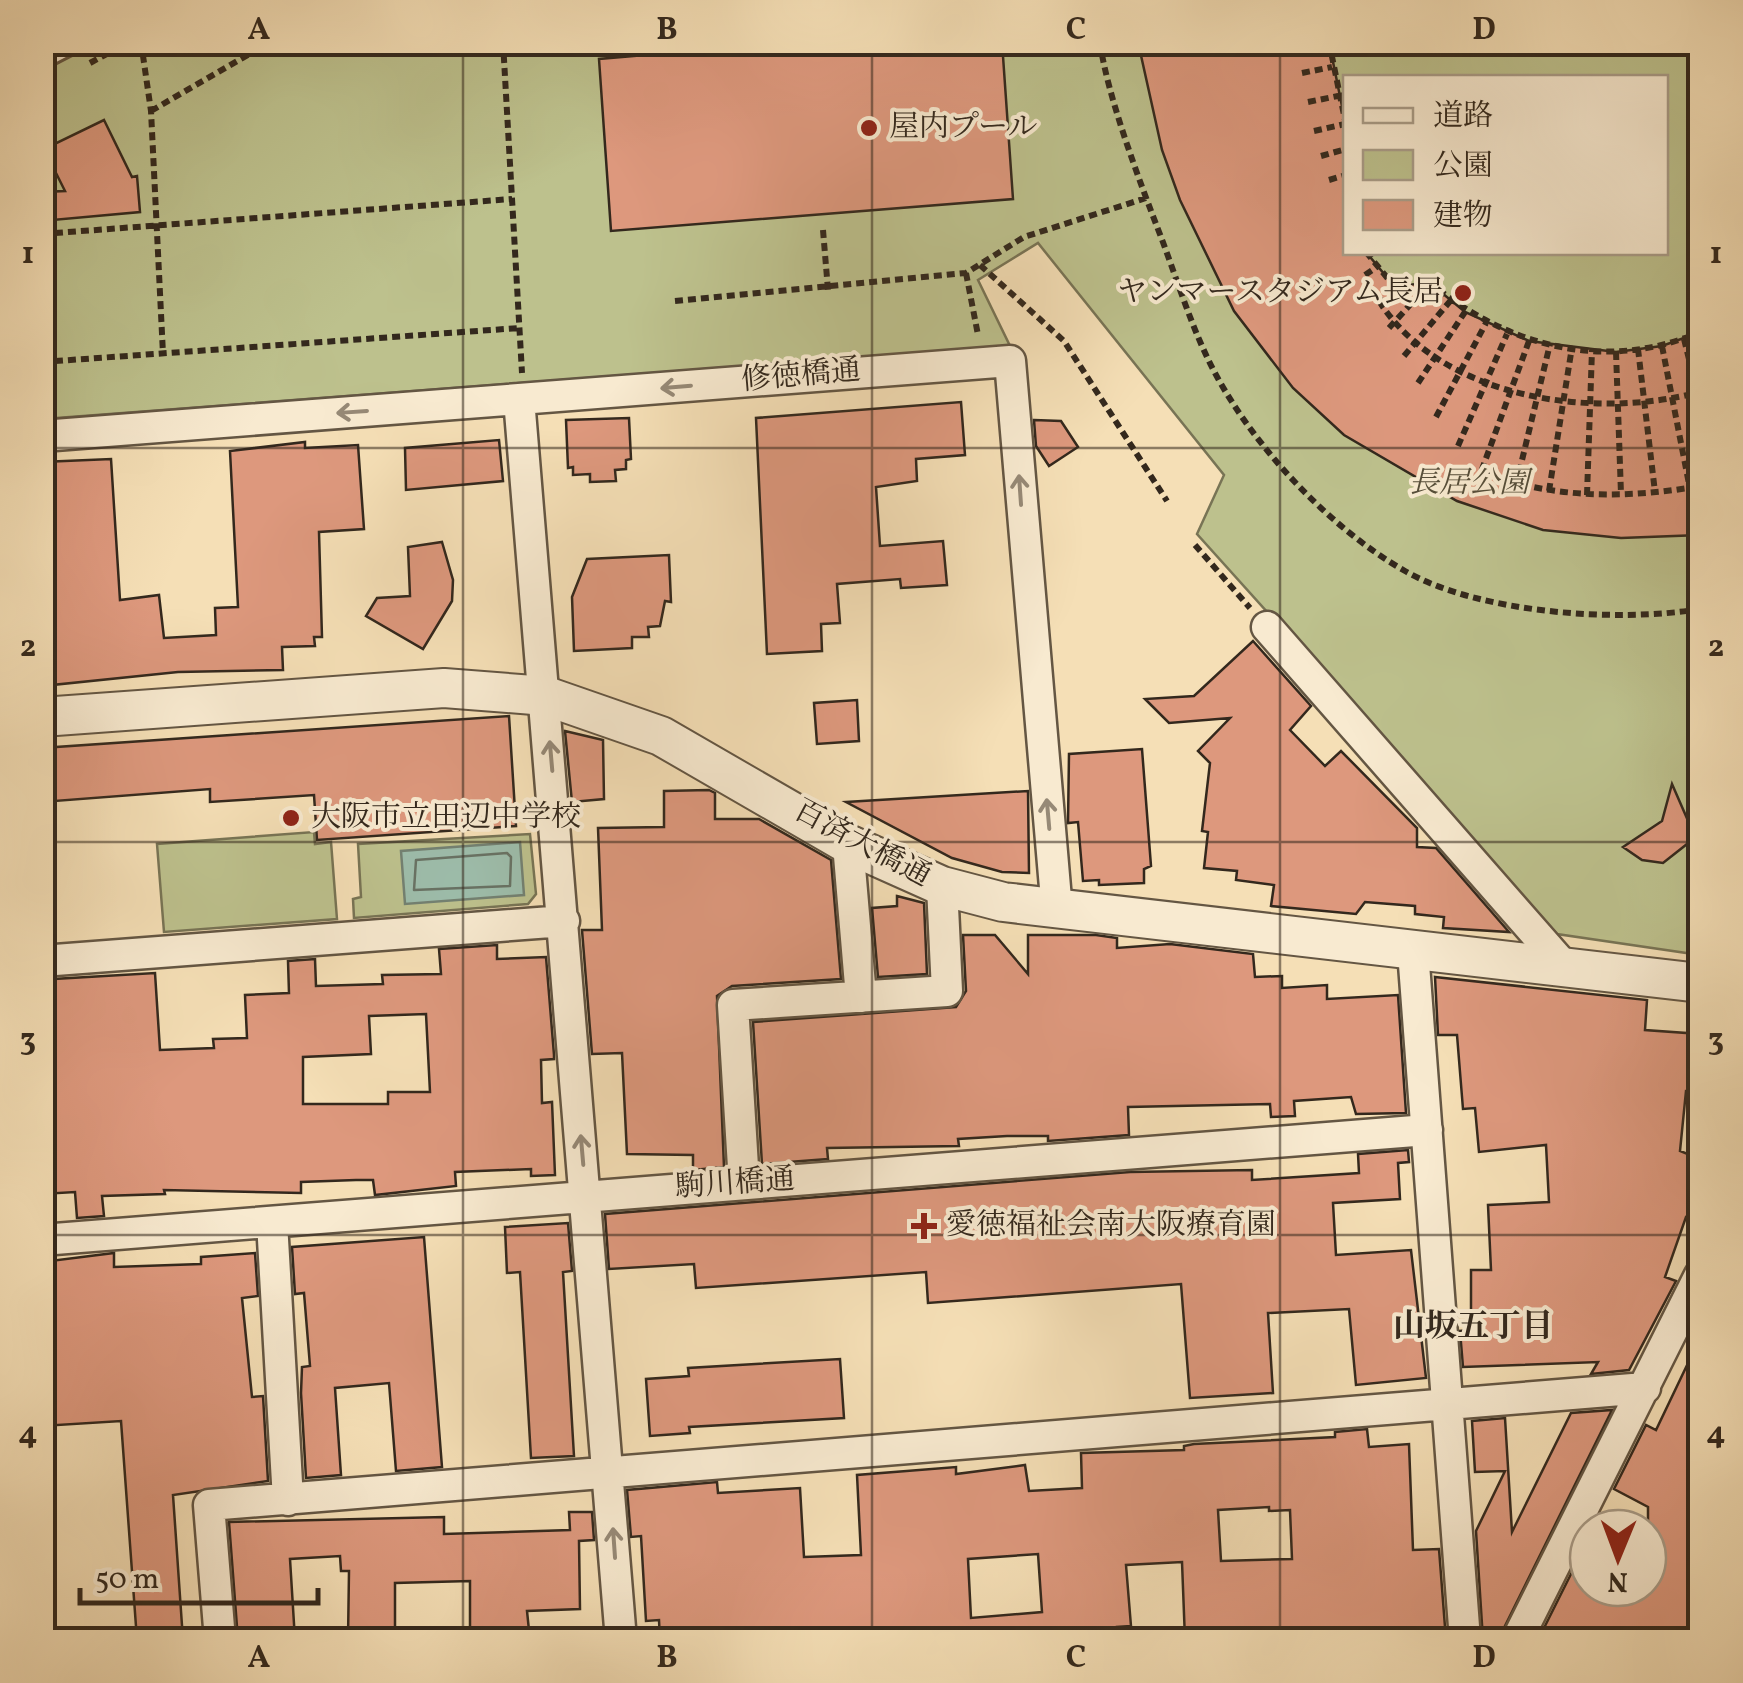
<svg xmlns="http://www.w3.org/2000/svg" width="1743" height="1683" viewBox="0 0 1743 1683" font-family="Vollkorn,'Noto Serif JP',serif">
	<rect width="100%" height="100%" fill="#f5dfb6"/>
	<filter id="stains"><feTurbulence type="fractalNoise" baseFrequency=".002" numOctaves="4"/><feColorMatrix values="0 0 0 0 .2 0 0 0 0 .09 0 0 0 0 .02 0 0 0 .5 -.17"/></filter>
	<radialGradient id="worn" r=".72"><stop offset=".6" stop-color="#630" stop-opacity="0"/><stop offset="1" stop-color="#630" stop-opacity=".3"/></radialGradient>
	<path fill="#bdc18d" stroke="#787455" stroke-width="2.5" fill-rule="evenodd" d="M43,43H1700V955L1557,934L1197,534L1224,475L1038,243L978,280L1010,346L43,419ZM1346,78H1666V252H1346Z
		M314,832L315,844L331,842L337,919L164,932L157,844Z
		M530,834L536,894L528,904L354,918L353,899L361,897L358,844Z"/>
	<path fill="#9dbdab" stroke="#738172" stroke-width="2.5" d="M520,842L524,895L405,904L401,851Z"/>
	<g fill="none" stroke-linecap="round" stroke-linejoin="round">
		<path stroke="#687264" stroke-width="2.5" d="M507,853L511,857L510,886L414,890L416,860Z"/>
	</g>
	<path fill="#dd987d" stroke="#33281d" stroke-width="2.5" fill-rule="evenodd" d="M797,42H1002L1013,199L611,231L599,59Z
		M1138,42H1329L1346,126V252H1366L1394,286L1430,283L1465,312L1529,341L1616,352L1662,346L1700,332V535L1621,538L1543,530L1457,501L1344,435L1293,388L1234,311L1180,200L1162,150Z
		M104,120L132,177L137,176L140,212L42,221V192L65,191L44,149Z
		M961,402L965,455L916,459L917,481L876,487L880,546L943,541L947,585L901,588L900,579L837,584L840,623L821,624L822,651L767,654L756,418Z
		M629,418L631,459L626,460V469L615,470L616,481L590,482V474L573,475V467L568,468L566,420Z
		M1034,420L1061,421L1078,447L1049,466L1036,446Z
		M499,440L503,481L406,490L405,448Z
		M305,442V448L358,445L364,529L319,532L322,637H314L315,646L282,647L283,670L178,672L42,686V462L111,459L120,600L159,595L164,638L216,635L215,608L238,607L230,451Z
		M442,542L453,580L452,601L423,649L366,616L377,598L410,596L408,547Z
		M669,555L671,602L665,601L660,626L648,627L649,637H632V648L574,651L572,597L587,559Z
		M1253,641L1311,706L1290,730L1325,766L1341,751L1417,828V847L1436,848L1509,932L1443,928L1444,917L1415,914V906L1365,902L1356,914L1271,906L1274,885L1236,880L1237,871L1204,868L1208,832L1202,831L1210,763L1198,751L1230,718L1169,723L1145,699L1194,696Z
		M857,700L859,741L817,744L814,703Z
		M509,716L516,826L317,840L314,795L210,802V789L42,802V748Z
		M565,731L603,740L604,799L572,802Z
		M1142,749L1151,866L1144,869V883L1099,885V880L1083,881L1078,822L1068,823L1069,754Z
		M1672,784L1689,823L1687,844L1663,863L1642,860L1623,847L1662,821Z
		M709,790L715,793V819H759L831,860L841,979L732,986L717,996L724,1167L693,1170V1155L627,1154L622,1053L592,1054L582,930H602L598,828L664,827V791Z
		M1028,791L1029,873L1002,872L952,858L846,802Z
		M897,896L924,903L927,974L878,977L872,908L897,906Z
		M963,935H995L1028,974V935H1096L1117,938V948L1170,944L1253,954L1255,977L1282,976V988L1327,985V999L1398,995L1406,1113L1356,1114L1351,1097L1294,1101L1295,1116L1271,1117L1270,1104L1128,1107L1129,1135L1048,1141V1136H1007L958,1139L959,1146L827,1148L828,1159L762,1164L753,1022L956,1007L966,991Z
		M497,945V959L546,957L554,1055V1059L541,1060L542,1103L552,1102L555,1175L531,1176V1169L455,1172L456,1186L375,1195L373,1180H356L301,1182V1193L164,1190L165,1194L102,1196L104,1216L77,1218L75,1192L42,1194V994L55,993L54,979L155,973L160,1050L214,1048L213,1039L247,1038L245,995L289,993L288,961L315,959L316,986L383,984L382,975L441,974L439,949ZM426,1014L430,1092H388V1104H303V1057L371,1054L369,1016Z
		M1435,977L1647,1000L1645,1030L1700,1034V1092L1686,1091L1680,1151L1700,1159L1694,1191L1700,1198L1693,1219L1686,1217L1665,1277L1676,1281L1629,1370L1591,1374L1598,1362L1463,1367L1460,1331L1471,1330V1270H1491L1488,1205L1549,1202L1546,1145L1479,1152L1475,1108L1463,1109L1457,1035H1438Z
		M1408,1150L1409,1162L1398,1163L1400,1199L1333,1203L1336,1255L1411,1250L1426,1378L1356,1385L1349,1309L1268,1313L1273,1393L1190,1398L1181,1284L928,1303L926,1272L696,1288L694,1264L609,1269L605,1214L1130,1172L1252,1170V1180L1359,1173L1358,1154Z
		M568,1223L572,1271L563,1272L574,1456L531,1458L520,1272L507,1273L505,1227Z
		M424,1237L442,1467L396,1471L389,1383L335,1388L341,1475L306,1478L301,1393L302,1367L310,1366L304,1293L295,1294L292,1247Z
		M114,1253V1267L201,1264V1257L255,1253L258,1296L242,1298L252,1397L263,1396L268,1481L173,1495L183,1640H137L121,1421L42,1426V1262Z
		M1700,1338V1640H1538L1576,1564L1588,1569V1588H1648V1507L1614,1489L1646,1425L1656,1430Z
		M840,1359L844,1418L689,1427L690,1433L650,1436L646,1379L689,1376L688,1368Z
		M1612,1410L1498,1640H1483L1476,1531L1505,1471L1475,1472L1472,1421L1505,1418L1512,1532L1571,1413Z
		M1367,1429L1369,1447L1409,1444L1413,1550L1439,1549L1446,1640H1185L1182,1562L1126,1565L1131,1626L1117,1627L1118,1640H927V1630L660,1640L659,1620L646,1621L641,1536L631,1537L627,1490L717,1482L718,1493L800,1488L804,1557L861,1555L857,1475L956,1467V1474L1025,1465L1029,1491L1082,1488L1081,1453L1184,1450V1446L1194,1444L1335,1437V1432ZM1269,1507V1511L1290,1510L1292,1559L1221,1561L1218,1510ZM1038,1554L1042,1612L971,1618L968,1559Z
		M569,1512H592L594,1540L579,1541L580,1609L527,1611L530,1640H470V1581L395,1583V1640H348L349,1571H341L340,1556L290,1559L295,1640H238L229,1522L444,1517V1534L570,1530Z"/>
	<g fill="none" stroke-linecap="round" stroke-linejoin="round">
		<g stroke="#645643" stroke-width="28">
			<path id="pedestrian" d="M42,57L71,42"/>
		</g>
		<g stroke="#645643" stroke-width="35">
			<path id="minor" d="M519,399L621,1640
				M42,436L1010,361L1057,911
				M1267,627L1563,965
				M848,844L861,997
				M1413,951L1465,1640
				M42,961L564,921
				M744,1183L733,1005L947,991L942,886
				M272,1222L288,1500
				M42,1240L1427,1130
				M220,1640L209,1505L1645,1388
				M1517,1640L1700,1275"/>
		</g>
		<g stroke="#645643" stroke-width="42">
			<path id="tertiary" d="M42,717L444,688L546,696L661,736L848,844L942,886L1003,902L1700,983"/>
		</g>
		<path stroke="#33281d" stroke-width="6" stroke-dasharray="8 5" stroke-linecap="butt" d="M141,42L151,111L163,354
			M503,42L522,373
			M638,42V45
			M1100,42C1107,96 1141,185 1161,237C1176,277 1189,319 1207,357C1245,438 1327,527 1405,571C1478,613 1618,623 1700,609
			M1329,42L1346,125
			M1298,47L1324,42
			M90,63L129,42
			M1302,73L1332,67
			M1308,102L1338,96
			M151,111L270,42
			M1314,131L1345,124
			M1321,156L1346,149
			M1329,180L1346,175
			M823,230L828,290
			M42,234L512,199
			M1366,252L1394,286L1430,283C1507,346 1605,373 1700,332
			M980,265L1064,341L1167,501
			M966,273L978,335
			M1365,275L1377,267
			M675,301L966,273L1024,237L1146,198
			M1379,301C1442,400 1595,420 1700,392
			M1377,303L1394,286
			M1389,328L1429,284
			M1684,339L1700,404
			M1529,341L1481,472C1552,499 1626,499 1700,486
			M1662,346L1699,535
			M1638,349L1655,492
			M1616,352L1621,494
			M1404,356L1451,300
			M42,362L519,328
			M1418,383L1465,312
			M1436,417L1486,323
			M1458,446L1507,334
			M1516,485L1550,344
			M1549,491L1572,347
			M1587,495L1592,350
			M1195,545L1250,608"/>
		<use href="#pedestrian" stroke="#f8ead0" stroke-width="22"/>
		<use href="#minor" stroke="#f8ead0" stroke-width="30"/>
		<use href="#tertiary" stroke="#f8ead0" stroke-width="38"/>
	</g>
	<defs><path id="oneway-shaft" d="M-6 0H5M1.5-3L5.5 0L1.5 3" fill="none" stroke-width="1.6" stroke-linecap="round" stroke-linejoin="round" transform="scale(2.5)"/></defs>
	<g stroke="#968976">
		<use href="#oneway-shaft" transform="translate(676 387) rotate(175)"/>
		<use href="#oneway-shaft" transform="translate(352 412) rotate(176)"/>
		<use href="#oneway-shaft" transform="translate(1020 490) rotate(-94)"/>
		<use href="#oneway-shaft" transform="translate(551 756) rotate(-95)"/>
		<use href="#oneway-shaft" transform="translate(1048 814) rotate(-95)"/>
		<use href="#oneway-shaft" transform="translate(582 1150) rotate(-95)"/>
		<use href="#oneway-shaft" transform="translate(614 1543) rotate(-94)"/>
	</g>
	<path fill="none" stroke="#33281d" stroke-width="2.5" stroke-opacity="0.55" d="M463,42V1640M872,42V1640M1280,42V1640M42,448H1700M42,842H1700M42,1235H1700"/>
	<g fill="#8f2418" stroke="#f8ead0" stroke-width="4">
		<circle cx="869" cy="128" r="10"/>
		<circle cx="1463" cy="293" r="10"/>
		<circle cx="291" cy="818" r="10"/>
		<path d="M919 1211h10v10h10v10h-10v10h-10v-10h-10v-10h10z"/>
	</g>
	<g text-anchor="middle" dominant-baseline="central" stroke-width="8" stroke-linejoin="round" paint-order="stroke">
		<g font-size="30" fill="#33281d" stroke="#f8ead0" text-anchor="start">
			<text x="889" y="128">屋内プール</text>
			<text x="1443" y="293" text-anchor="end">ヤンマースタジアム長居</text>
			<text x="311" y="818">大阪市立田辺中学校</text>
			<text x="946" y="1226">愛徳福祉会南大阪療育園</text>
		</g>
		<g font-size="30" fill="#33281d" stroke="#f8ead0">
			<text transform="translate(801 376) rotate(-5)">修徳橋通</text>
			<text transform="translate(862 844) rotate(28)">百済大橋通</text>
			<text transform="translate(735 1184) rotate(-4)">駒川橋通</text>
		</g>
		<g font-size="30" font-style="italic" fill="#564e39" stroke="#f8ead0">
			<text x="1469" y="484">長居公園</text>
		</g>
		<g font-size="32" font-weight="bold" fill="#33281d" stroke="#f8ead0">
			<text x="1473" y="1328">山坂五丁目</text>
		</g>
	</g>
	<rect width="1743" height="1683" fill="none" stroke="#f5dfb6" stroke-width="110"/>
	<rect x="1343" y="75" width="325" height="180" fill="#f8ead0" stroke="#a99c88" stroke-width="2.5"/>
	<rect x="1363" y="108" width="50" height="15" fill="#f8ead0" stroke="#a99c88" stroke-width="2.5"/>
	<text x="1433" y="125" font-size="30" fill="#33281d">道路</text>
	<rect x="1363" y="150" width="50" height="30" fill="#bdc18d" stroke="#a99c88" stroke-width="2.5"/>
	<text x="1433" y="175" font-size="30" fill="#33281d">公園</text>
	<rect x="1363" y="200" width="50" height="30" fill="#dd987d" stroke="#a99c88" stroke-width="2.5"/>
	<text x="1433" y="225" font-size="30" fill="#33281d">建物</text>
	<g transform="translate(1618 1558) rotate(181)"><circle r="48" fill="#f8ead0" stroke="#a99c88" stroke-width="2.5"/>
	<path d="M0-8L18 38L0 25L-18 38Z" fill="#8f2418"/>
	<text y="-15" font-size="28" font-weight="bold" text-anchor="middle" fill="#33281d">N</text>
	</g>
	<path d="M80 1588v15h238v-15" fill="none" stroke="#33281d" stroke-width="5"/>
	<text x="95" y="1588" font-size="30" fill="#33281d" stroke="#f8ead0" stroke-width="8" paint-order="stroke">50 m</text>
	<rect x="55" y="55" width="1633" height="1573" fill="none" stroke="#33281d" stroke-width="4"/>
	<g font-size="32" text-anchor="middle" font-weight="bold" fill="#33281d">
		<text x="259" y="39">A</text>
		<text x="667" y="39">B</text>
		<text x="1076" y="39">C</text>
		<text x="1484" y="39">D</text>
		<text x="28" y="263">1</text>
		<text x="1716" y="263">1</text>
		<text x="28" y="656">2</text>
		<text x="1716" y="656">2</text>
		<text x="28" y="1050">3</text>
		<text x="1716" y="1050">3</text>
		<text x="28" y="1443">4</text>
		<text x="1716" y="1443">4</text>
		<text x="259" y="1667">A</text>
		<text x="667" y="1667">B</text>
		<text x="1076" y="1667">C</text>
		<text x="1484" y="1667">D</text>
	</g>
	<rect width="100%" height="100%" filter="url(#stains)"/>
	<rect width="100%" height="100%" fill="url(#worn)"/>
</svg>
